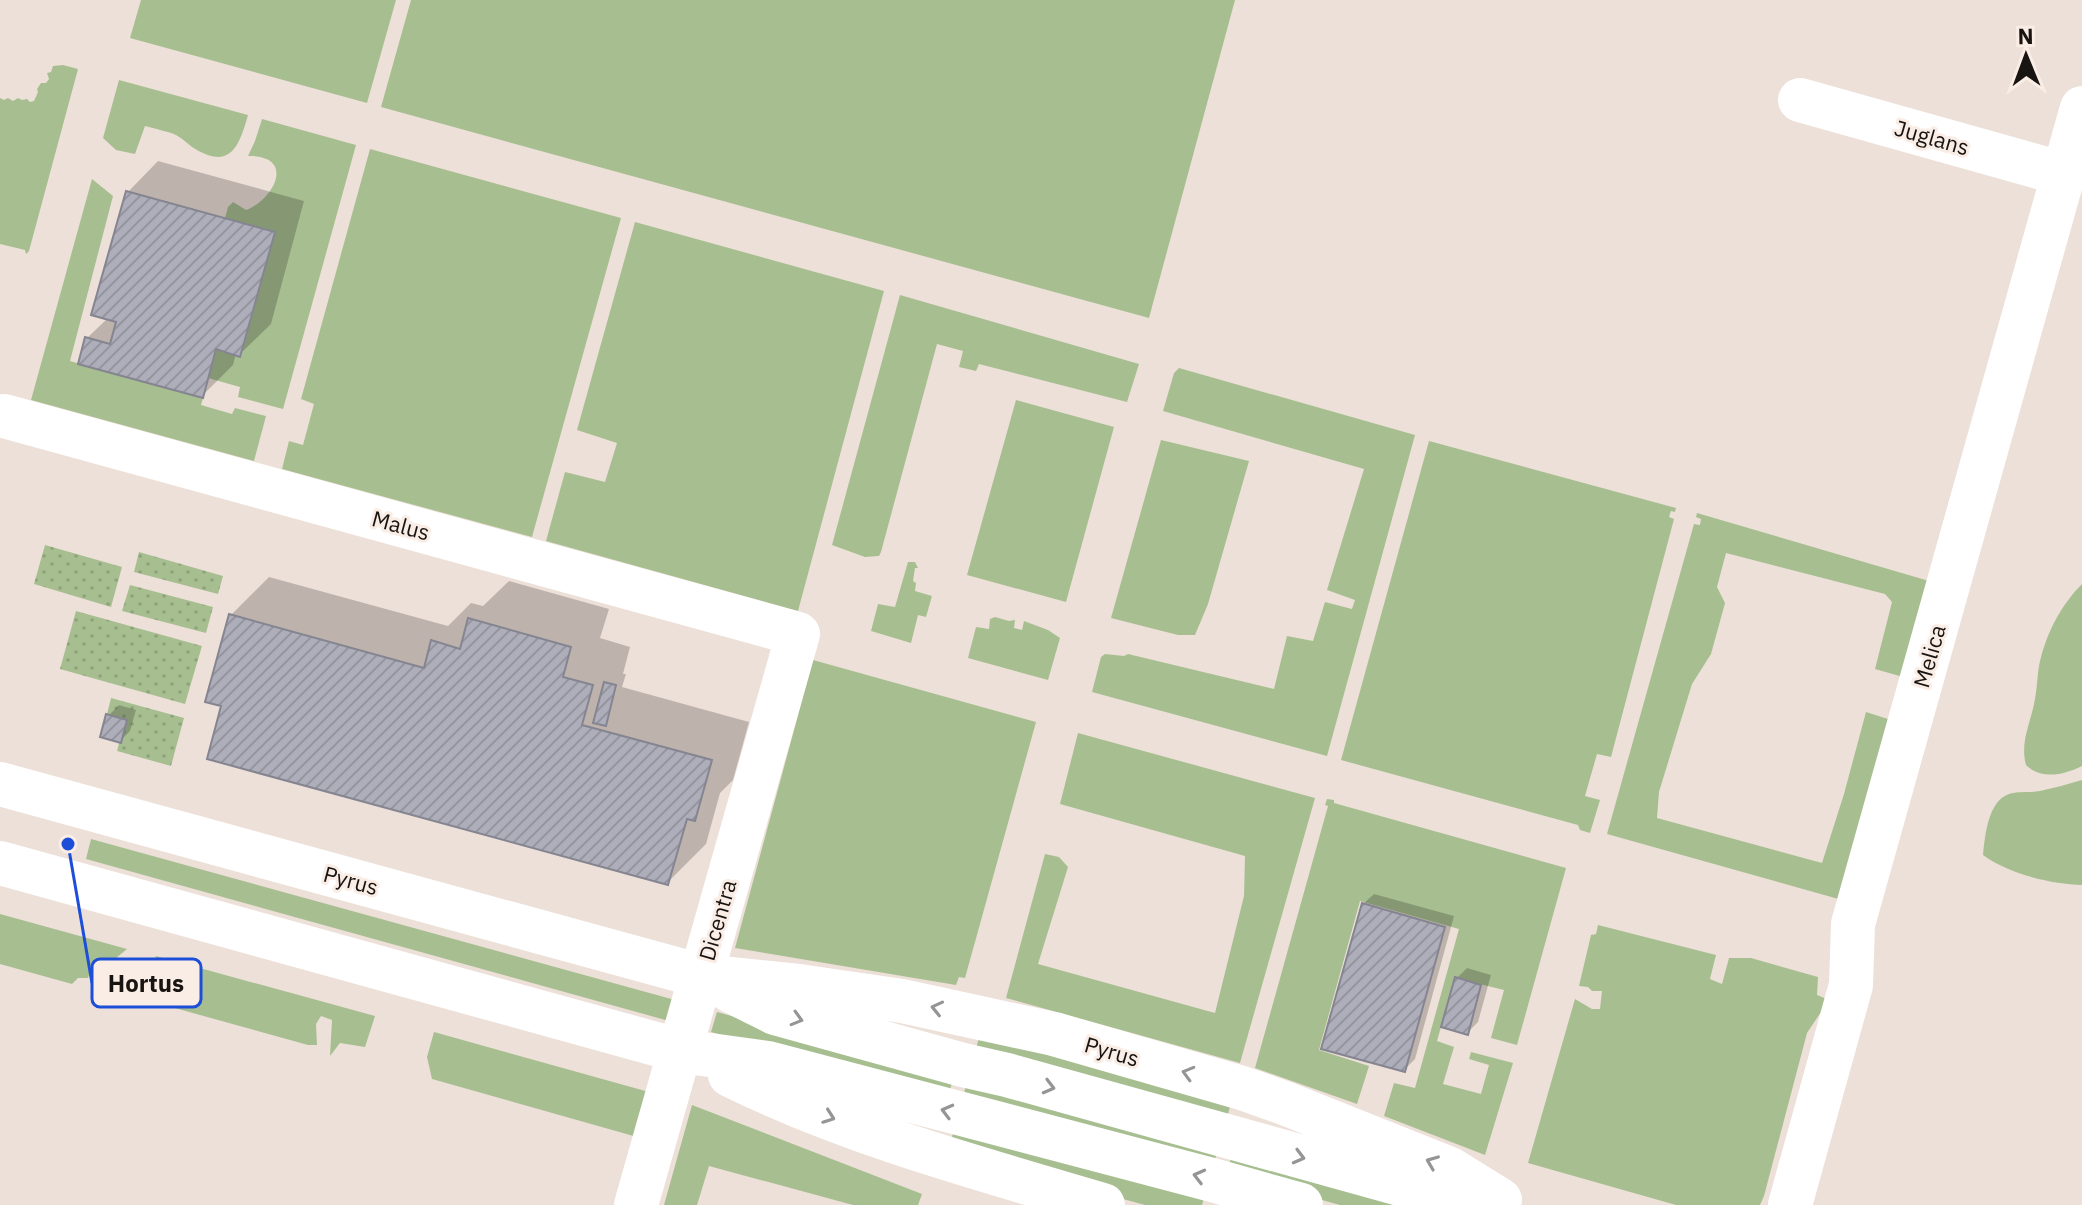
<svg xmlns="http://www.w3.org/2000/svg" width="2082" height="1205" viewBox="0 0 2082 1205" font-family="'IBM Plex Sans',sans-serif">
	<defs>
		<pattern id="garden-dots" width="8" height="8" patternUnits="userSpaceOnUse" patternTransform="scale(2)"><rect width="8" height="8" fill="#a7bf90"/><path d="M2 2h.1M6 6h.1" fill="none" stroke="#8fa37b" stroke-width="1.8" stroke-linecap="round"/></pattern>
		<pattern id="building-hatch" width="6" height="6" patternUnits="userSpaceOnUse" patternTransform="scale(2)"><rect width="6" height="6" fill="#adaeba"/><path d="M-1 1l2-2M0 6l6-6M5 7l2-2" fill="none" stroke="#94959f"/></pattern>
	</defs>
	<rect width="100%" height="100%" fill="#ede0d8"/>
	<path fill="#a7bf90" d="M141,0H396L367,103L130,38Z
		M411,0H1235L1149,318L381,107Z
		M63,65L78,69L29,251L26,254L25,250L0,244V98L4,100L8,98L13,101L18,98L22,100L27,99L30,102L34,101L38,92L37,89L41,83H46L49,79L47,73L51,72L53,66Z
		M119,80L248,115C240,143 232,170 197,150C189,146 184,139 176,135C167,131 155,129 145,126L135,154L116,150L103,138Z
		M262,119L356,145L283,409L238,397L240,387L208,378L216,349L241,356L275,232L225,218L228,207L233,202L246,210C275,199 296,155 248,156L255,141Z
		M370,149L621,218L532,537L282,469L289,441L303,445L314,404L301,399Z
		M92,179L113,196L70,361L203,398L201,405L232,414L235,408L266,416L254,461L31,400Z
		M635,222L884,291L798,611L546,541L565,472L605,482L617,443L577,430Z
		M900,295L1139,364L1127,402L979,364L976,371L959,367L963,351L937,344L881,552L879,556L865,557L832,545Z
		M1179,368L1415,435L1327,756L1092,692L1101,657L1105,654L1124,656L1128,654L1274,689L1287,636L1313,641L1325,602L1352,609L1355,600L1327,590L1364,469L1163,411L1174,373Z
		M1016,400L1114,427L1066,602L967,575Z
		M1161,440L1249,461L1208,604L1195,635H1178L1111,618Z
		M1429,441L1676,508L1675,512L1671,511L1669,517L1674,519L1611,757L1597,754L1585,796L1600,800L1590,833L1580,830L1578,825L1341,760Z
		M1697,513L1929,581L1903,677L1875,669L1892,602L1885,594L1726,553L1717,587L1725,603L1711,654L1692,684L1659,792L1657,818L1822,863L1844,794L1866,712L1891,720L1842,900L1607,834L1694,524L1700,525L1701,519L1696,517Z
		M908,562H915L918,568H915L913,581L916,583L915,591L932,596L926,617L918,615L911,643L871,631L878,604L895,607Z
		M2082,584V766C2064,775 2041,780 2026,765C2020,743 2030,724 2034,704C2037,691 2037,679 2039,666C2045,636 2060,606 2082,584Z
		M995,617L1009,621L1015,620L1014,628L1022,630L1024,621L1048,630L1060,638L1048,680L968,658L976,627L989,629L990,619Z
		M813,660L1036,722L965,978L959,977L956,985L735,948Z
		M1078,733L1315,798L1240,1063L1006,998L1045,854L1059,857L1068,867L1038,964L1215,1013L1244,896L1245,856L1060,804Z
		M2082,780V885C2050,884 2009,874 1983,855C1985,836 1988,801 2009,794C2018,791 2030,793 2040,791C2054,788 2068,784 2082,780Z
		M1327,799L1334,800V803L1566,868L1517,1045L1491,1038L1504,990L1455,978L1437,1041L1454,1047L1443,1084L1481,1094L1489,1065L1469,1059L1471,1052L1513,1063L1485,1155L1384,1116L1394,1083L1415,1088L1459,929L1360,901L1319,1050L1369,1066L1357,1104L1255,1068L1328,806L1325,805Z
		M91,839L675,1000L669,1021L86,859Z
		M0,914L127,949L104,968L92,966L88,978H78L72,984L0,964Z
		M1598,925L1716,955L1710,979L1722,984L1729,958H1751L1818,977L1817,995L1829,1000L1807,1033L1764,1196L1760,1205H1676L1528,1163L1575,999L1592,1009H1600L1602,991H1592L1588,987L1579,986L1591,935L1596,934Z
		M156,956L375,1016L365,1047L340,1043L330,1056L332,1020L321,1016L316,1024L317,1045H308L164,1005L147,990Z
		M717,1012L954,1076L948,1097L711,1032Z
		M981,1030L1232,1100L1225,1124L974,1056Z
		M434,1032L649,1092L637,1137L432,1079L427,1057Z
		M967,1081L1218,1149L1212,1170L962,1102Z
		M692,1105L922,1194L918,1205H853L709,1166L697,1205H664Z
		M955,1126L1205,1195L1202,1205H1145L948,1151Z
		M1232,1153L1421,1205H1340L1227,1174Z"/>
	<path fill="url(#garden-dots)" d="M45,545L122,567L111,607L34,584Z
		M139,552L223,576L218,594L134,572Z
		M130,585L213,607L206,633L122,611Z
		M76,611L202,646L185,704L60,669Z
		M111,698L184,718L171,766L117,751L125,719L107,714Z"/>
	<path fill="#0003" d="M158,161L304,201L271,324L240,354L236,353L233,365L202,396L87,338L108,318L128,192Z
		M269,577L448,626L471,603L483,606L509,581L609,609L600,638L630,647L623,674H626L622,687L749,722L733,780L720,793L706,844L667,883L224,705L231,615Z
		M119,705L136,710L130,731L120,741L108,716Z
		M1374,894L1454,916L1415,1059L1404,1070L1363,904Z
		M1467,968L1491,975L1478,1022L1467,1033L1457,978Z"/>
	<path fill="url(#building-hatch)" stroke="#858591" stroke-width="2" d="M126,191L275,232L240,357L216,349L203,398L78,364L85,337L110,344L116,322L91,315Z
		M229,614L424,668L431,640L460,649L468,618L571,647L563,677L593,685L582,725L712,760L695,821L687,819L668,885L207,759L221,706L205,702Z
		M604,682L616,685L606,726L593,723Z
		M106,714L127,720L121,743L100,737Z
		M1362,903L1445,927L1405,1072L1321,1049Z
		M1455,977L1481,985L1468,1035L1441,1027Z"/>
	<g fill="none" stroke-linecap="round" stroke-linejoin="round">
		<path stroke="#fff" stroke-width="44" d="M1800,100L2064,174
			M4,416L798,634L636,1205
			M0,863L681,1051L768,1063L1216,1181L1301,1205
			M730,1075C848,1133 977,1168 1103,1205
			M1790,1205L1851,985L1853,924L2082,108"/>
		<path stroke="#fff" stroke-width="44" d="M0,784L701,976L799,986L902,1001L1054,1034L1242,1088L1287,1104L1450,1169L1500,1200
			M729,990L775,1013L963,1065L1007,1075L1443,1196L1474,1198"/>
	</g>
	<defs><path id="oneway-chevron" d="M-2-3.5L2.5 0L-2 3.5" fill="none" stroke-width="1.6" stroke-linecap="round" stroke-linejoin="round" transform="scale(2)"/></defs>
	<g stroke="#979594">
		<use href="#oneway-chevron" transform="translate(937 1008) rotate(-167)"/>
		<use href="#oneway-chevron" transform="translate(797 1019) rotate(16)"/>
		<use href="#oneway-chevron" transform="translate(1188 1073) rotate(-164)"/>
		<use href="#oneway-chevron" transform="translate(1049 1087) rotate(15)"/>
		<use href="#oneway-chevron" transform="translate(947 1111) rotate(-165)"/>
		<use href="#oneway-chevron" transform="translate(829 1117) rotate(20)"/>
		<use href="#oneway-chevron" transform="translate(1299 1157) rotate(15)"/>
		<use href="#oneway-chevron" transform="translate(1432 1162) rotate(-158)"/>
		<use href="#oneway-chevron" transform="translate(1199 1176) rotate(-166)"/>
	</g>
	<g text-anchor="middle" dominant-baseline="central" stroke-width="6" stroke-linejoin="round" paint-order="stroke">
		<g font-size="22" fill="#181411" stroke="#faede6">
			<text transform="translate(1932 137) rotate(16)">Juglans</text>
			<text transform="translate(401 525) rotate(15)">Malus</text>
			<text transform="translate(1929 656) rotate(-74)">Melica</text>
			<text transform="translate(351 880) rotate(15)">Pyrus</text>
			<text transform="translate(717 920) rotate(-74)">Dicentra</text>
			<text transform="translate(1112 1051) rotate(16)">Pyrus</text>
		</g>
	</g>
	<path fill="none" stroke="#1d4ed8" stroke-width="3" d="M68 844L92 983"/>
	<circle fill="#1d4ed8" stroke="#faede6" stroke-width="3" cx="68" cy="844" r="8"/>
	<rect fill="#faede6" stroke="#1d4ed8" stroke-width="3" x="92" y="959" width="109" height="48" rx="8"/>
	<g font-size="24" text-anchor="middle" font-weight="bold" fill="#181411">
		<text x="146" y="992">Hortus</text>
	</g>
	<g transform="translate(2026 56) rotate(359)" stroke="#faede6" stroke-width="6" paint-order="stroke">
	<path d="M0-6L14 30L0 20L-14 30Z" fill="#181411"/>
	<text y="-12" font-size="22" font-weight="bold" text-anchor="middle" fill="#181411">N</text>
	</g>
</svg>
